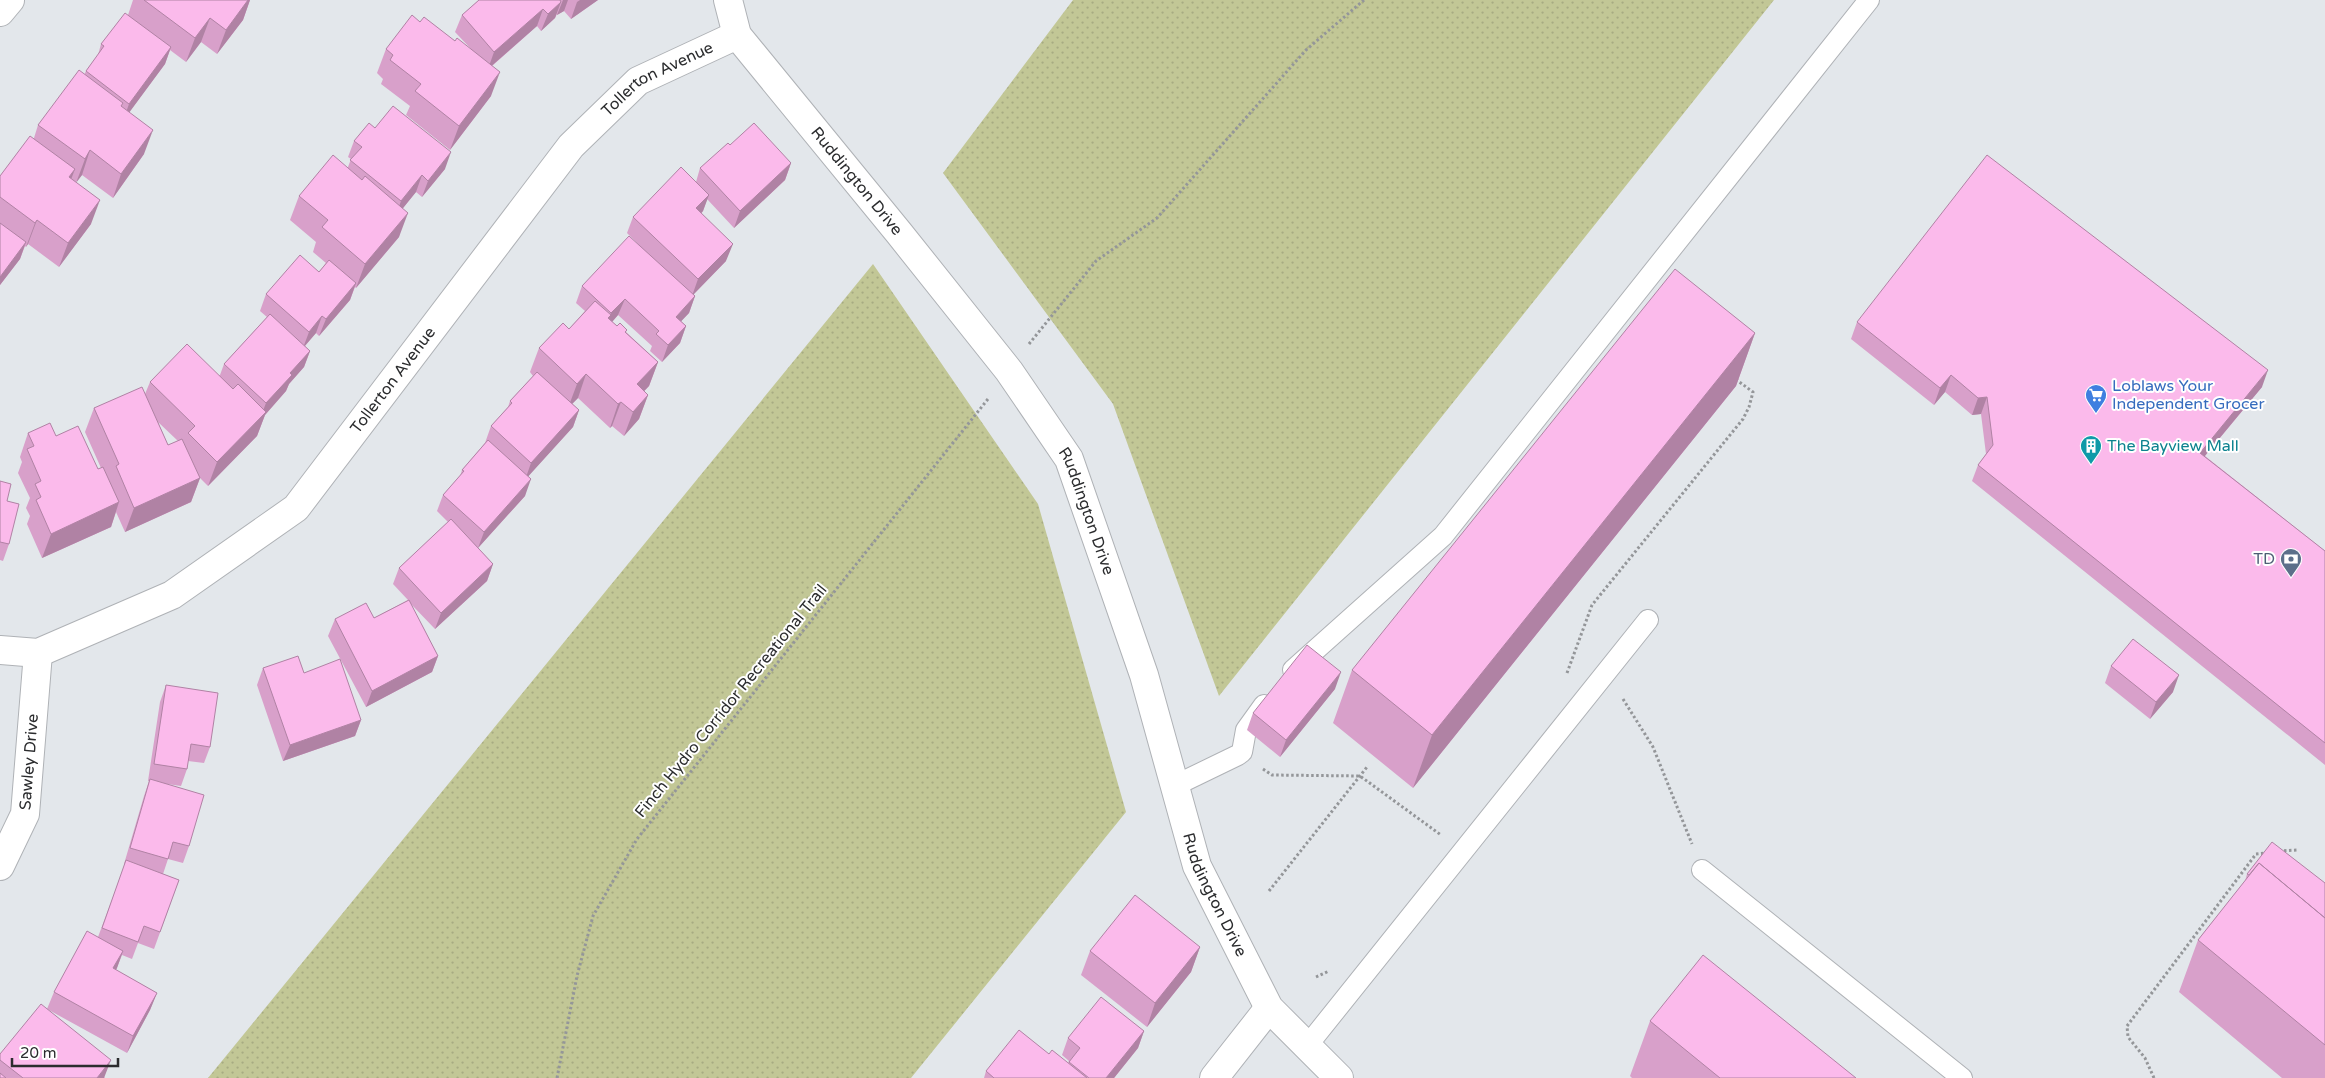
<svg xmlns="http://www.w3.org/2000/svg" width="2325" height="1078" viewBox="0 0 2325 1078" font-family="'Varela Round',sans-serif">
	<defs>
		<pattern id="grass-dots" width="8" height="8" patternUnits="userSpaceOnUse" patternTransform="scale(1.25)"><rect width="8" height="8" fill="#c2c796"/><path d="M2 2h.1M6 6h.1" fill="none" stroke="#a7ab82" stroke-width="1.8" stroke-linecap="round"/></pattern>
	</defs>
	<rect width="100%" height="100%" fill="#e3e7eb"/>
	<path fill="url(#grass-dots)" d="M1073,0H1774L1219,696L1113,404L943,173Z
		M873,264L1038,504L1126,812L911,1078H208Z"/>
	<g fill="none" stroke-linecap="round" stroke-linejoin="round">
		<g stroke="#afb2b6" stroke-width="22">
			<path id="lane" d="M1293,670L1443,536L1869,0
				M1174,786L1238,755L1242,752L1246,730L1264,705
				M1702,870L1962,1078
				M1307,1046L1648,620"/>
		</g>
		<g stroke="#afb2b6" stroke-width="30">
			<g id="street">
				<path id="s1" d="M728,0L737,35L899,233L1009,371L1069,459L1144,675L1197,866L1269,1008L1339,1078"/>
				<path d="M0,12L10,0"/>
				<path id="s2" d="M0,650L38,653L172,595L296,508L571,146L638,81L737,35"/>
				<path id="s3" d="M0,866L25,814L38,653"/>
				<path d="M1214,1078L1269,1008"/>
			</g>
		</g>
		<path stroke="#949699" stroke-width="3" stroke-dasharray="2.5 2.5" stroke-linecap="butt" d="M1029,344L1096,261L1157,218L1306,50L1364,0
			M1567,673L1592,605L1743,419L1749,407L1753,392L1734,378
			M1623,699L1653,747L1692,844
			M1263,769L1272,775L1360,776L1441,835
			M2279,851L2297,850
			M1269,891L1367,767
			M1316,977L1329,971
			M557,1078L577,976L593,916L637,839L988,399
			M2154,1078L2145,1058L2128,1037L2127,1026L2256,854L2266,853"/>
		<use href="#lane" stroke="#fff" stroke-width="20"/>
		<use href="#street" stroke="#fff" stroke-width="28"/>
	</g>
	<path fill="#d8a0ca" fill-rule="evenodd" d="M133,0H250L243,20L217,54L201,42L186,62L170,50L165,64L129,112L144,154L113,198L82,175L76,182L91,224L59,267L28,244L26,247L25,246L20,259L0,285V176L34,138L38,125L84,75L86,71L98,55L101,44L128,15Z
		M479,0H598L571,19L564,11L557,15V14L555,18L541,31L537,26L492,66L491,96L450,150L406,115L410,106L381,84L383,79L377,73L386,49L420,22L471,49L455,32L462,15Z
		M375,128L445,169L422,197L416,192L403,208L399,237L356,288L355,287L350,300L319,336L316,333L305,346L310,351L304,367L289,384L286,391L265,415L257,436L208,486L200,478L191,502L125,532L116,512L111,527L42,558L27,524L30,516L26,508L30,498L18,473L22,462L20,457L28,433L56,436L98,469L101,468L85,432L94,408L145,394L150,382L220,375L224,364L267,317L260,311L266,294L319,272L326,263L313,252L316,242L290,220L299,196L348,167L351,159L348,157L354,141ZM158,422L178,441L168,445Z
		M730,145L791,163L785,180L734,228L707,199L703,211L701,214L726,261L693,295L695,296L689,313L681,321L686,326L680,343L662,362L650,351L652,346L618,315L612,322L617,326L627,330L626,332L658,362L649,386L644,391L648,395L639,419L624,436L612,426L610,428L578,398L572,404L579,410L573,427L528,476L525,496L478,548L493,564L487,581L435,629L410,603L438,656L432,672L366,707L328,636L335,619L374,618L408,600L393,584L399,568L448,522L437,511L443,495L460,476L462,470L485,443L491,426L508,407L510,401L533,376L530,372L539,348L569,329L585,311L576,303L582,286L642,248L627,233L633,217L696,182L700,168Z
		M1857,322L2262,387L2205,456L2325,551V765L1972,481L1978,465L1986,454L1981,414L1972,415L1945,392L1934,405L1851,339Z
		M1755,333L1736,386L1413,788L1333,723L1352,670Z
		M0,481L7,501L9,544L3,561L0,560Z
		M2111,666L2173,692L2150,719L2105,683Z
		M263,668L304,673L361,720L355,736L283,761L257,685Z
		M166,685L210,747L204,763L188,761L187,769L181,786L167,784L189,846L183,863L168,859L163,874L179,880L154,949L138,943L132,959L122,955L116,970L157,993L150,1010L127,1053L47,1009L54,992L98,937L125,865L124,864L144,796L149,781H148L160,702Z
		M1335,689L1280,757L1247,730L1253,713Z
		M2247,874L2325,883V1078H2282L2179,992L2198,940L2245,881Z
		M1200,947L1191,972L1147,1027L1081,975L1090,951Z
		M1650,1021L1856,1078H1632L1630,1076Z
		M1144,1031L1138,1048L1114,1078H984L986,1071L1049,1054L1068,1063L1069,1061L1062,1055L1068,1038Z
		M0,1054L105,1077L104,1078H0Z"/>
	<path fill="#b082a4" d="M248,0H250L243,20L217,54L226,30Z
		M563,0H568L564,11L557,15Z
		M580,0H598L571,19L577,2Z
		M561,2L555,18L541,31L548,14Z
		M543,9L537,26L488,69L494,52Z
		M210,18L201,42L186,62L195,38Z
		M171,47L165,64L123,121L129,104Z
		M500,72L491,96L450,150L459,126Z
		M153,130L144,154L113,198L121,174Z
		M90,150L82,175L76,183L85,159Z
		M451,152L445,169L422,197L428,181Z
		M791,163L785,180L734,228L740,211Z
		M75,169L66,193L69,177Z
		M422,175L416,192L395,218L401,201Z
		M709,195L703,211L690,225L696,208Z
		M100,200L91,224L59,267L68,243Z
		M408,213L399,237L356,288L365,264Z
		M37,220L28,244L26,247L35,223Z
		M26,242L20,259L0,285V277Z
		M733,244L726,261L692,296L698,279Z
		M356,283L350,300L319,336L326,319Z
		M695,296L689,313L670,333L676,317Z
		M625,299L618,315L606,329L608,318L611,313Z
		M322,316L316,333L303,348L309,332Z
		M686,326L680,343L662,362L668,345Z
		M1755,333L1736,386L1413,788L1432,735Z
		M310,351L304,367L289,384L286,391L265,415L257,436L208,486L217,462L261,416L266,403L290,373Z
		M658,362L649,386L628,408L637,384Z
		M2268,370L2262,387L2194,469L2200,453Z
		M586,374L578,398L568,408L577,384Z
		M1951,375L1945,392L1934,405L1940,388Z
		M648,395L639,419L624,436L633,412Z
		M1987,397L1981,414L1972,415L1978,398Z
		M621,402L612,426L610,428L618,404Z
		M579,410L573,427L525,480L531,463Z
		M200,478L191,502L125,532L134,508Z
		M531,479L525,496L478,548L484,532Z
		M119,502L111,527L42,558L51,534Z
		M493,564L487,581L435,629L441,613Z
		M438,656L432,672L366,707L372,691Z
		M1341,672L1335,689L1280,757L1286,740Z
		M2179,675L2173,692L2150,719L2156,702Z
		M361,720L355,736L283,761L290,745Z
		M1200,947L1191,972L1147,1027L1155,1003Z
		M123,951L117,968L107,985L113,968Z
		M157,993L150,1010L127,1053L133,1036Z
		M1144,1031L1138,1048L1114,1078H1106Z
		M111,1060L104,1078H97Z"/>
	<path fill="#fbbaeb" stroke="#b082a4" d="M144,0H248L226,30L210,18L195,38Z
		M479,0H560L561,2L548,14L543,9L494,52L462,15Z
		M125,13L171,47L129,104L86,71L104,46L101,44Z
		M412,15L420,22L424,17L455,41L457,38L500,72L459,126L415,91L421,84L390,60L393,55L386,49Z
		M79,70L123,103L121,106L153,130L121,174L90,150L85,159L38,125Z
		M393,106L451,152L428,181L422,175L401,201L350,160L362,147L354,141L369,123L375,128Z
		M754,123L791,163L740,211L700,168L728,143L730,145Z
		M30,136L75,169L69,177L100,200L68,243L37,220L35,223L0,197V176Z
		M333,155L362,180L365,176L408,213L365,264L322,227L328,220L299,196Z
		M1987,155L2268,370L2200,453L2325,551V743L1978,465L1993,445L1987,397L1978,398L1951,375L1940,388L1857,322Z
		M681,167L709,195L696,208L733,244L698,279L633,217Z
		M0,223L26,242L0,277Z
		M629,236L695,296L676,317L686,326L668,345L656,334L659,331L625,299L611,313L582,286Z
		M300,255L319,272L329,260L356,283L326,319L322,316L309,332L266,294Z
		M1675,269L1755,333L1432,735L1352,670Z
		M595,301L611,315L608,318L617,326L620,323L627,330L625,332L658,362L637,384L648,395L633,412L621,402L618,404L586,374L577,384L539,348L563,323L569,329Z
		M270,314L310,351L290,373L292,375L266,403L224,364Z
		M187,344L233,389L238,384L266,412L217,462L188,433L195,426L150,382Z
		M537,372L579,410L531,463L491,426L512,403L510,401Z
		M142,387L168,445L182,439L200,478L134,508L116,466L119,464L94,408Z
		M50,423L56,436L78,426L98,469L103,467L119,502L51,534L36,500L41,497L35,484L41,481L27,449L34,446L28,433Z
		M488,440L531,479L484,532L443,495L464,471L462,470Z
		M0,481L11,484L7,501L19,504L9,544L0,542Z
		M451,519L493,564L441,613L399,568Z
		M409,600L438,656L372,691L335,619L366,603L374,618Z
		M2133,639L2179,675L2156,702L2111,666Z
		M1307,645L1341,672L1286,740L1253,713Z
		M298,656L304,673L340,659L361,720L290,745L263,668Z
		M166,685L218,693L210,747L191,744L187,769L154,764Z
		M150,779L204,795L189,846L173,842L168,859L130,848Z
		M2272,842L2325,883V918L2259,863L2249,875L2247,874Z
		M126,860L179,880L160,932L144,926L138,942L102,928Z
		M2259,863L2325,918V1045L2198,940Z
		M1135,895L1200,947L1155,1003L1090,951Z
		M87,931L123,951L113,968L157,993L133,1036L54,992Z
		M1703,955L1856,1078H1720L1650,1021Z
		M1101,997L1144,1031L1106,1078H1089L1069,1062L1080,1048L1068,1038Z
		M41,1004L111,1060L97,1078H23L0,1060V1054Z
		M1019,1030L1049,1054L1052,1050L1087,1078H994L986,1071Z
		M0,1073L6,1078H0Z"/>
	<defs>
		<g id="supermarket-pin" transform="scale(1.125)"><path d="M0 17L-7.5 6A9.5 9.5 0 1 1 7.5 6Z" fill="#3f7fe0" stroke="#fff"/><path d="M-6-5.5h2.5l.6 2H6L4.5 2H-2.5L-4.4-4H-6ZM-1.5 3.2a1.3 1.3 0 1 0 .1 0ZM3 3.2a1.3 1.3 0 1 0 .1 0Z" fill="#fff"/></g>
		<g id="building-pin" transform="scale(1.125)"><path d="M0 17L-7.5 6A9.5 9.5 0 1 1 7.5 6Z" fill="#0f9aa8" stroke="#fff"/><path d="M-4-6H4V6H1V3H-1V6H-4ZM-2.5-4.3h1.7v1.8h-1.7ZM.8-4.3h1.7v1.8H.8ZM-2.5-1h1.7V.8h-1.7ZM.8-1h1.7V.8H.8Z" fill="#fff"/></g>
		<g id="bank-pin" transform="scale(1.125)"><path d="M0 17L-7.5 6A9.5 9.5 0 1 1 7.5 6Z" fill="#5c6f8a" stroke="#fff"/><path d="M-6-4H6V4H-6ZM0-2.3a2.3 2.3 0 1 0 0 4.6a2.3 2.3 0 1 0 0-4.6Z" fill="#fff"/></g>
	</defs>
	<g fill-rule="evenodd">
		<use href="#supermarket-pin" x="2096" y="395"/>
		<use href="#building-pin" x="2091" y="446"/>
		<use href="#bank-pin" x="2291" y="559"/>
	</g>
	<g text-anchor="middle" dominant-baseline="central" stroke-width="4" stroke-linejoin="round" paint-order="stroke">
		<g font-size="16" fill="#2b2c2e" stroke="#fff">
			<text stroke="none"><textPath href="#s2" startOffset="901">Tollerton Avenue</textPath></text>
			<text stroke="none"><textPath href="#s1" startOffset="225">Ruddington Drive</textPath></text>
			<text stroke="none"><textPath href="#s2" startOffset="496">Tollerton Avenue</textPath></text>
			<text stroke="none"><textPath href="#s1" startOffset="630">Ruddington Drive</textPath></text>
			<text transform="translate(731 701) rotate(-51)">Finch Hydro Corridor Recreational Trail</text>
			<text stroke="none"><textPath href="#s3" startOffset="110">Sawley Drive</textPath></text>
			<text stroke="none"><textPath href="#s1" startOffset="1035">Ruddington Drive</textPath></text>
		</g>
		<g font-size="16" fill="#366cbe" stroke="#fff" text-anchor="start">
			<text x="2112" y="386">Loblaws Your<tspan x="2112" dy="18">Independent Grocer</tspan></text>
		</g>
		<g font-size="16" fill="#0d838f" stroke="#fff" text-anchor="start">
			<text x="2107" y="446">The Bayview Mall</text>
		</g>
		<g font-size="16" fill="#4e5e75" stroke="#fff" text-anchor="end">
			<text x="2275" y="559">TD</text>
		</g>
	</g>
	<path d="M12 1058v8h106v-8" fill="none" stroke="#2b2c2e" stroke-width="2.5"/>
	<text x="20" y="1058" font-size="15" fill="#2b2c2e" stroke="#ffffff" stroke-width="4" paint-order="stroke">20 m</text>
</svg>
